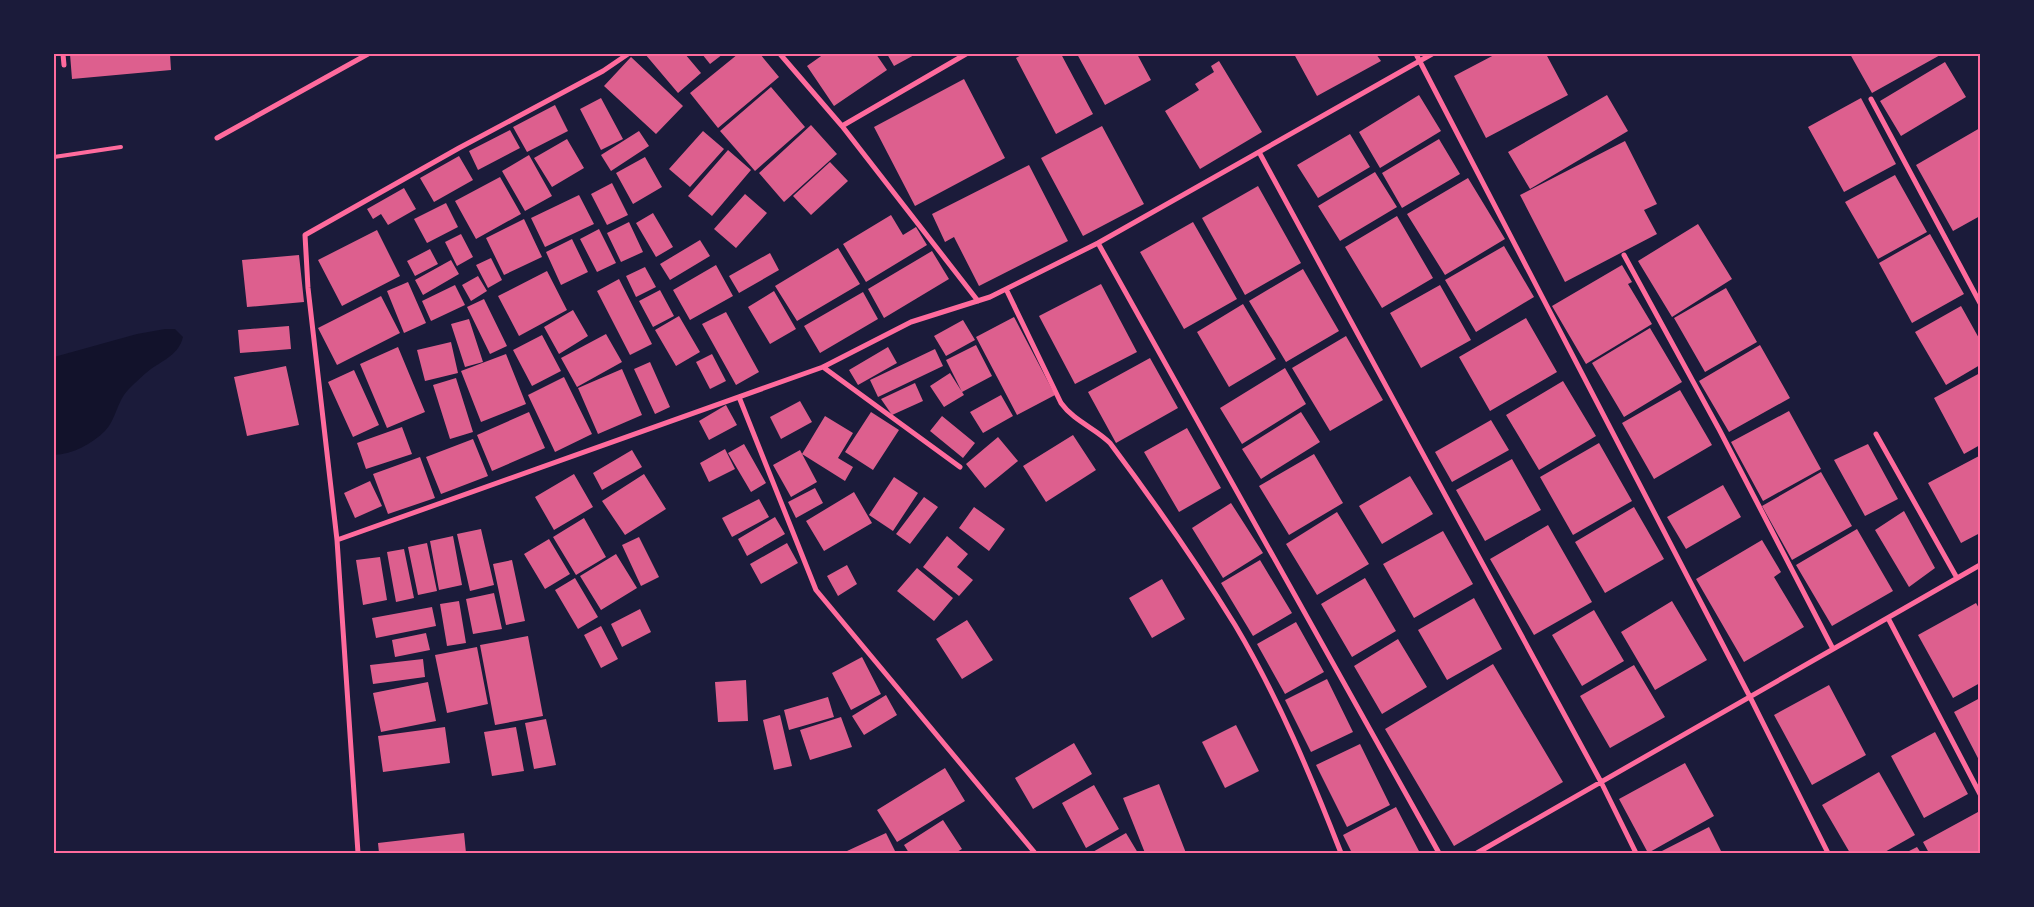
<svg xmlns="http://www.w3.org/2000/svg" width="2034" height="907" viewBox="0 0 2034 907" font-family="Spectral,serif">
	<rect width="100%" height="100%" fill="#1b1b3a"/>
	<path fill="#12122b" d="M165,329H175L183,337C179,354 164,360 151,369C143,375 135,383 128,390C117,401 116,420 105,431C92,444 73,454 54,455V357L137,334Z"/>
	<path fill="#dd5f8e" d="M70,54H170L171,70L72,79Z
		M645,54H685L701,73L678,93Z
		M702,54H723L710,64Z
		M738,54H760L779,77L718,128L690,93Z
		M824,54H876L887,70L834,106L807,66Z
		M887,54H916L894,66Z
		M1023,54H1061L1093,114L1056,134L1016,58Z
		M1077,54H1137L1151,80L1105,105Z
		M1294,54H1376L1381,61L1317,96Z
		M1496,54H1546L1568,95L1486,138L1454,76Z
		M1850,54H1942L1872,93Z
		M631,57L683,106L656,134L604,86Z
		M1219,61L1262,132L1200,169L1165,111L1199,90L1195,84L1214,72L1211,66Z
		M1945,62L1966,97L1901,136L1880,101Z
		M964,79L1005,158L915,206L874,127Z
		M771,87L805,127L755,171L720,131Z
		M1419,95L1441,131L1380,168L1359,132Z
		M1607,95L1628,131L1530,189L1508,152Z
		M601,98L623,139L601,150L580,109Z
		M1861,98L1896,164L1844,192L1808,127Z
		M555,105L568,131L527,152L513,127Z
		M811,125L837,154L784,202L759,173Z
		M1102,126L1144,204L1083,236L1041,158Z
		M1980,128V216L1953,231L1916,165Z
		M510,130L520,148L478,170L469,151Z
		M639,131L649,146L611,171L601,155Z
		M703,131L724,149L690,187L669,169Z
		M1350,134L1370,167L1318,198L1297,165Z
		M567,139L584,168L552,187L534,158Z
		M1439,139L1460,174L1402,208L1382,173Z
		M1625,141L1657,204L1644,210L1657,234L1565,282L1520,195Z
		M728,150L751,170L712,216L688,196Z
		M529,155L552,196L525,211L502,171Z
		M459,156L473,180L434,202L420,178Z
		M645,157L662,187L633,204L616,173Z
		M830,162L848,181L811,215L793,196Z
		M1029,165L1068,241L979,286L954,237L945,242L932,214Z
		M1375,172L1397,207L1340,241L1318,206Z
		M1895,175L1927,232L1878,259L1845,202Z
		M500,177L521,214L476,239L455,201Z
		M1468,178L1505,239L1445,275L1407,214Z
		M612,183L628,215L607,225L591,194Z
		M1258,186L1301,263L1245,295L1202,218Z
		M404,188L416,209L388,225L381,214L373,219L367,209Z
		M745,194L767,213L736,248L714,229Z
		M579,195L594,224L545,247L531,218Z
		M446,203L458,227L427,243L414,219Z
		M653,213L673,247L656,257L636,223Z
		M891,215L903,235L916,227L927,245L866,282L843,244Z
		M1397,216L1433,278L1382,308L1345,247Z
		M524,219L542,257L504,275L486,238Z
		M629,222L643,252L621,262L607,233Z
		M1193,222L1237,299L1184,329L1140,252Z
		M1698,224L1732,279L1672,317L1638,261Z
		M599,229L616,263L597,272L580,239Z
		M377,230L400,276L342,306L318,260Z
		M461,234L473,257L457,266L445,242Z
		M1930,234L1964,294L1912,323L1879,263Z
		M572,239L588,272L561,285L546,252Z
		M700,240L710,256L670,280L660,264Z
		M1504,246L1534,297L1476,332L1445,280Z
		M838,248L860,284L797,321L775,286Z
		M430,249L438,264L415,276L407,261Z
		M932,251L949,279L884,318L868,289Z
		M770,253L779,270L739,293L729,276Z
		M299,255L304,302L247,307L242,260Z
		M491,258L502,280L488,288L476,265Z
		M451,260L459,274L423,295L415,280Z
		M716,265L733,296L690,320L673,290Z
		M1622,265L1632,282L1628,284L1652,324L1586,364L1552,306Z
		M645,267L656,287L636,297L626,276Z
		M1303,269L1339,331L1286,362L1249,301Z
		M547,271L567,310L519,336L498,296Z
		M478,276L487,291L471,301L462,285Z
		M619,279L652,344L630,355L597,291Z
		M408,282L426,323L404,333L387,291Z
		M1101,284L1137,352L1075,384L1039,316Z
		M455,285L465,305L431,321L422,301Z
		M1440,285L1471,340L1421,368L1390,313Z
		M1726,288L1757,342L1705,372L1674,318Z
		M660,290L674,316L653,327L639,301Z
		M774,291L796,329L770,344L748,307Z
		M863,292L878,319L820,353L804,326Z
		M381,296L400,333L337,365L318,328Z
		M484,299L507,346L490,354L467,307Z
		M1243,304L1276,359L1229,387L1197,332Z
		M1961,306L1980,340V365L1946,385L1915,332Z
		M573,310L588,336L559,354L544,327Z
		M726,312L759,372L736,385L702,324Z
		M679,316L700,352L676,366L655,330Z
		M1014,317L1055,395L1017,415L976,337Z
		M1526,318L1557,372L1490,411L1459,357Z
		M469,319L483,362L465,367L451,324Z
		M963,320L975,340L946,356L934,336Z
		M289,326L291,349L240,353L238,330Z
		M1650,328L1682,382L1624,417L1592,363Z
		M606,334L622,362L577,387L561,358Z
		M542,335L561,371L532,386L513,350Z
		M1346,336L1383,400L1330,431L1292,368Z
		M451,342L458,373L425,381L417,350Z
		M976,345L992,376L962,392L946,360Z
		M1760,345L1790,398L1729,432L1699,381Z
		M398,347L425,412L387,428L360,364Z
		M888,347L897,363L858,385L849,370Z
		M935,349L943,366L878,397L870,380Z
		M506,354L526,404L481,422L461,371Z
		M712,354L726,381L710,389L696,362Z
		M1150,358L1178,408L1116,443L1088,392Z
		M650,362L670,407L655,414L634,369Z
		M286,366L299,425L247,436L234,377Z
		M1285,368L1306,404L1242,444L1220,408Z
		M622,369L642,415L598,434L578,388Z
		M354,370L379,425L353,437L328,382Z
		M950,373L964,395L944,407L930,386Z
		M1980,373V445L1964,454L1934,398Z
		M564,377L592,434L555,452L528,395Z
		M456,378L473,432L450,439L433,385Z
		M1563,381L1596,436L1539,470L1506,415Z
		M915,383L923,401L892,415L881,399Z
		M1680,390L1712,445L1654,479L1622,423Z
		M1001,395L1013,416L983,433L970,412Z
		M800,401L812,422L781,439L770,417Z
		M726,405L737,425L709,440L699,421Z
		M1789,411L1821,469L1763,501L1731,442Z
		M529,412L545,448L492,471L477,435Z
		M871,412L899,430L873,470L845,452Z
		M1301,412L1320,442L1261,479L1242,449Z
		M825,416L853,433L838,458L853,467L845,481L802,454Z
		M942,416L975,443L963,458L930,431Z
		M1491,420L1509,450L1452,482L1435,452Z
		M402,427L412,454L366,469L357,443Z
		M1187,428L1221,488L1179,512L1144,452Z
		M1073,435L1096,470L1046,502L1023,466Z
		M998,437L1018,461L985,488L966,464Z
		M473,439L488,476L441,494L426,457Z
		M1599,443L1632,501L1573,535L1540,477Z
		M744,444L766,483L751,492L728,453Z
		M1868,444L1898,499L1865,516L1834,460Z
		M725,449L735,469L709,482L700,463Z
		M632,450L642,467L602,490L593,473Z
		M800,450L817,482L791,497L773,465Z
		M1314,454L1343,503L1289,535L1259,486Z
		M1979,456L1980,533L1961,543L1928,483Z
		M420,457L435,498L388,514L373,474Z
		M1512,459L1541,510L1485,541L1456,490Z
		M1821,472L1852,526L1792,560L1762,506Z
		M574,474L593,507L554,530L535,497Z
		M644,474L666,509L625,535L602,501Z
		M1410,476L1433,514L1382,544L1359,506Z
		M894,477L918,493L893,531L869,515Z
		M370,481L382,506L355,518L344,493Z
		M1723,485L1741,517L1686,549L1667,517Z
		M815,488L823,503L796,518L788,502Z
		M854,492L872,523L824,551L806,521Z
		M924,497L938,507L910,544L896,534Z
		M759,499L769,517L732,537L722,518Z
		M1231,503L1263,553L1223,578L1192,528Z
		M974,507L1005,529L989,551L959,528Z
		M1634,507L1664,559L1605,593L1575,542Z
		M1904,511L1935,568L1909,587L1875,530Z
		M1337,512L1369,564L1317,595L1286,544Z
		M775,517L785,534L747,556L738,539Z
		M584,518L606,557L576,575L553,537Z
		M1548,525L1592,602L1534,635L1490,559Z
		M481,529L494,585L470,591L457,534Z
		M1857,529L1893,591L1832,626L1796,565Z
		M1443,531L1473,584L1414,618L1383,564Z
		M453,536L462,585L439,590L430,541Z
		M947,536L968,554L957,567L973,580L959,596L923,567Z
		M639,537L659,577L641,586L622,545Z
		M549,539L570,574L545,589L524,554Z
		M1762,540L1781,572L1774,577L1804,627L1744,662L1696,579Z
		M427,543L437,591L418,595L408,547Z
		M787,543L798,563L761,584L750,564Z
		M404,549L414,598L396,602L387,552Z
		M616,554L637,588L601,610L580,576Z
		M380,557L387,600L363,605L356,560Z
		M512,560L525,621L506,625L493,564Z
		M1260,560L1292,613L1253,636L1221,583Z
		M847,565L857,584L838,596L827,576Z
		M917,568L953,598L934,621L897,591Z
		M575,578L598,617L578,629L555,590Z
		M1365,578L1396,631L1352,657L1321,604Z
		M1162,579L1185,619L1152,638L1129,598Z
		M494,593L502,629L473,634L466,599Z
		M1474,598L1502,649L1447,680L1418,630Z
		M459,601L466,643L447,646L440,604Z
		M1672,601L1707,660L1655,690L1621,632Z
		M1976,603L1980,610V683L1953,698L1918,635Z
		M432,607L436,626L376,638L372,618Z
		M640,609L651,632L622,647L611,624Z
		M1594,610L1624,661L1582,686L1552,635Z
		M967,620L993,660L962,679L936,639Z
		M1296,622L1324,672L1285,694L1257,644Z
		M601,626L618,659L601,668L584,635Z
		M426,633L430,650L395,657L392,640Z
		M528,636L543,716L495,725L480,645Z
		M1398,639L1427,687L1382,714L1354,666Z
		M477,647L488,704L447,713L435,655Z
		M862,657L881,694L851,710L832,673Z
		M423,659L425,677L373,684L370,665Z
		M1493,664L1563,782L1454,846L1385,729Z
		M1634,665L1665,717L1610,748L1580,696Z
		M1327,679L1353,732L1311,752L1285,700Z
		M746,680L748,721L718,722L715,682Z
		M428,682L436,721L381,732L373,693Z
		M1829,685L1866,755L1812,785L1774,715Z
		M886,695L897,715L864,735L852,716Z
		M828,697L834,717L789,730L784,710Z
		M1980,698V762L1954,712Z
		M780,715L792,766L774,770L763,720Z
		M841,717L852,747L810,760L800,730Z
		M546,719L556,765L534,769L525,723Z
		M1236,725L1259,771L1225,788L1202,742Z
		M445,727L450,763L383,772L378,736Z
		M516,727L524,771L492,776L484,732Z
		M1935,732L1968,794L1924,818L1891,756Z
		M1074,743L1092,774L1033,809L1015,778Z
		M1360,744L1390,805L1347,827L1316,765Z
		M1685,763L1714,816L1648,853L1619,799Z
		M945,768L965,801L897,842L877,810Z
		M1879,772L1915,835L1883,853H1850L1822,805Z
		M1159,784L1186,853H1145L1123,798Z
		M1094,785L1119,829L1086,848L1062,803Z
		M1396,807L1420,853H1352L1343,835Z
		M1978,812L1980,815V853H1929L1923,842Z
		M943,820L962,849L955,853H909L904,845Z
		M1709,827L1722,853H1658Z
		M464,833L466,853H379L378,843Z
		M886,833L896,853H847V851Z
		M1126,833L1138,853H1091Z
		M1917,847L1921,853H1905Z"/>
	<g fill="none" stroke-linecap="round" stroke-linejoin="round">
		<path stroke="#ff6b9d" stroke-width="4" d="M54,157L121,147"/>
		<path stroke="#ff6b9d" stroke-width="5" d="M63,54L64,65
			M780,54L842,126L978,301
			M1416,54L1750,697L1828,853
			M1871,99L1980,303
			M842,126L966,54
			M217,138L368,54
			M1259,152L1601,782L1636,853
			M1098,243L1439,853
			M1624,255L1720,431L1833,649
			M1006,289L1061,403C1074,421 1095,428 1110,443C1155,503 1196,562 1235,625C1278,697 1311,776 1341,853
			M823,367L960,467
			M739,397L816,590L1035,853
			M1876,434L1957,578
			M337,540L823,367L911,322L990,297L1098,243L1432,54
			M1888,618L1980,794
			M358,853L337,540L308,288L305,235L459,148L603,71L628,54
			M1477,853L1980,565"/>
	</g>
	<rect width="2034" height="907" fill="none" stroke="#1b1b3a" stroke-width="110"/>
	<rect x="55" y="55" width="1924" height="797" fill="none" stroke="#ff6b9d" stroke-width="2"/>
</svg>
